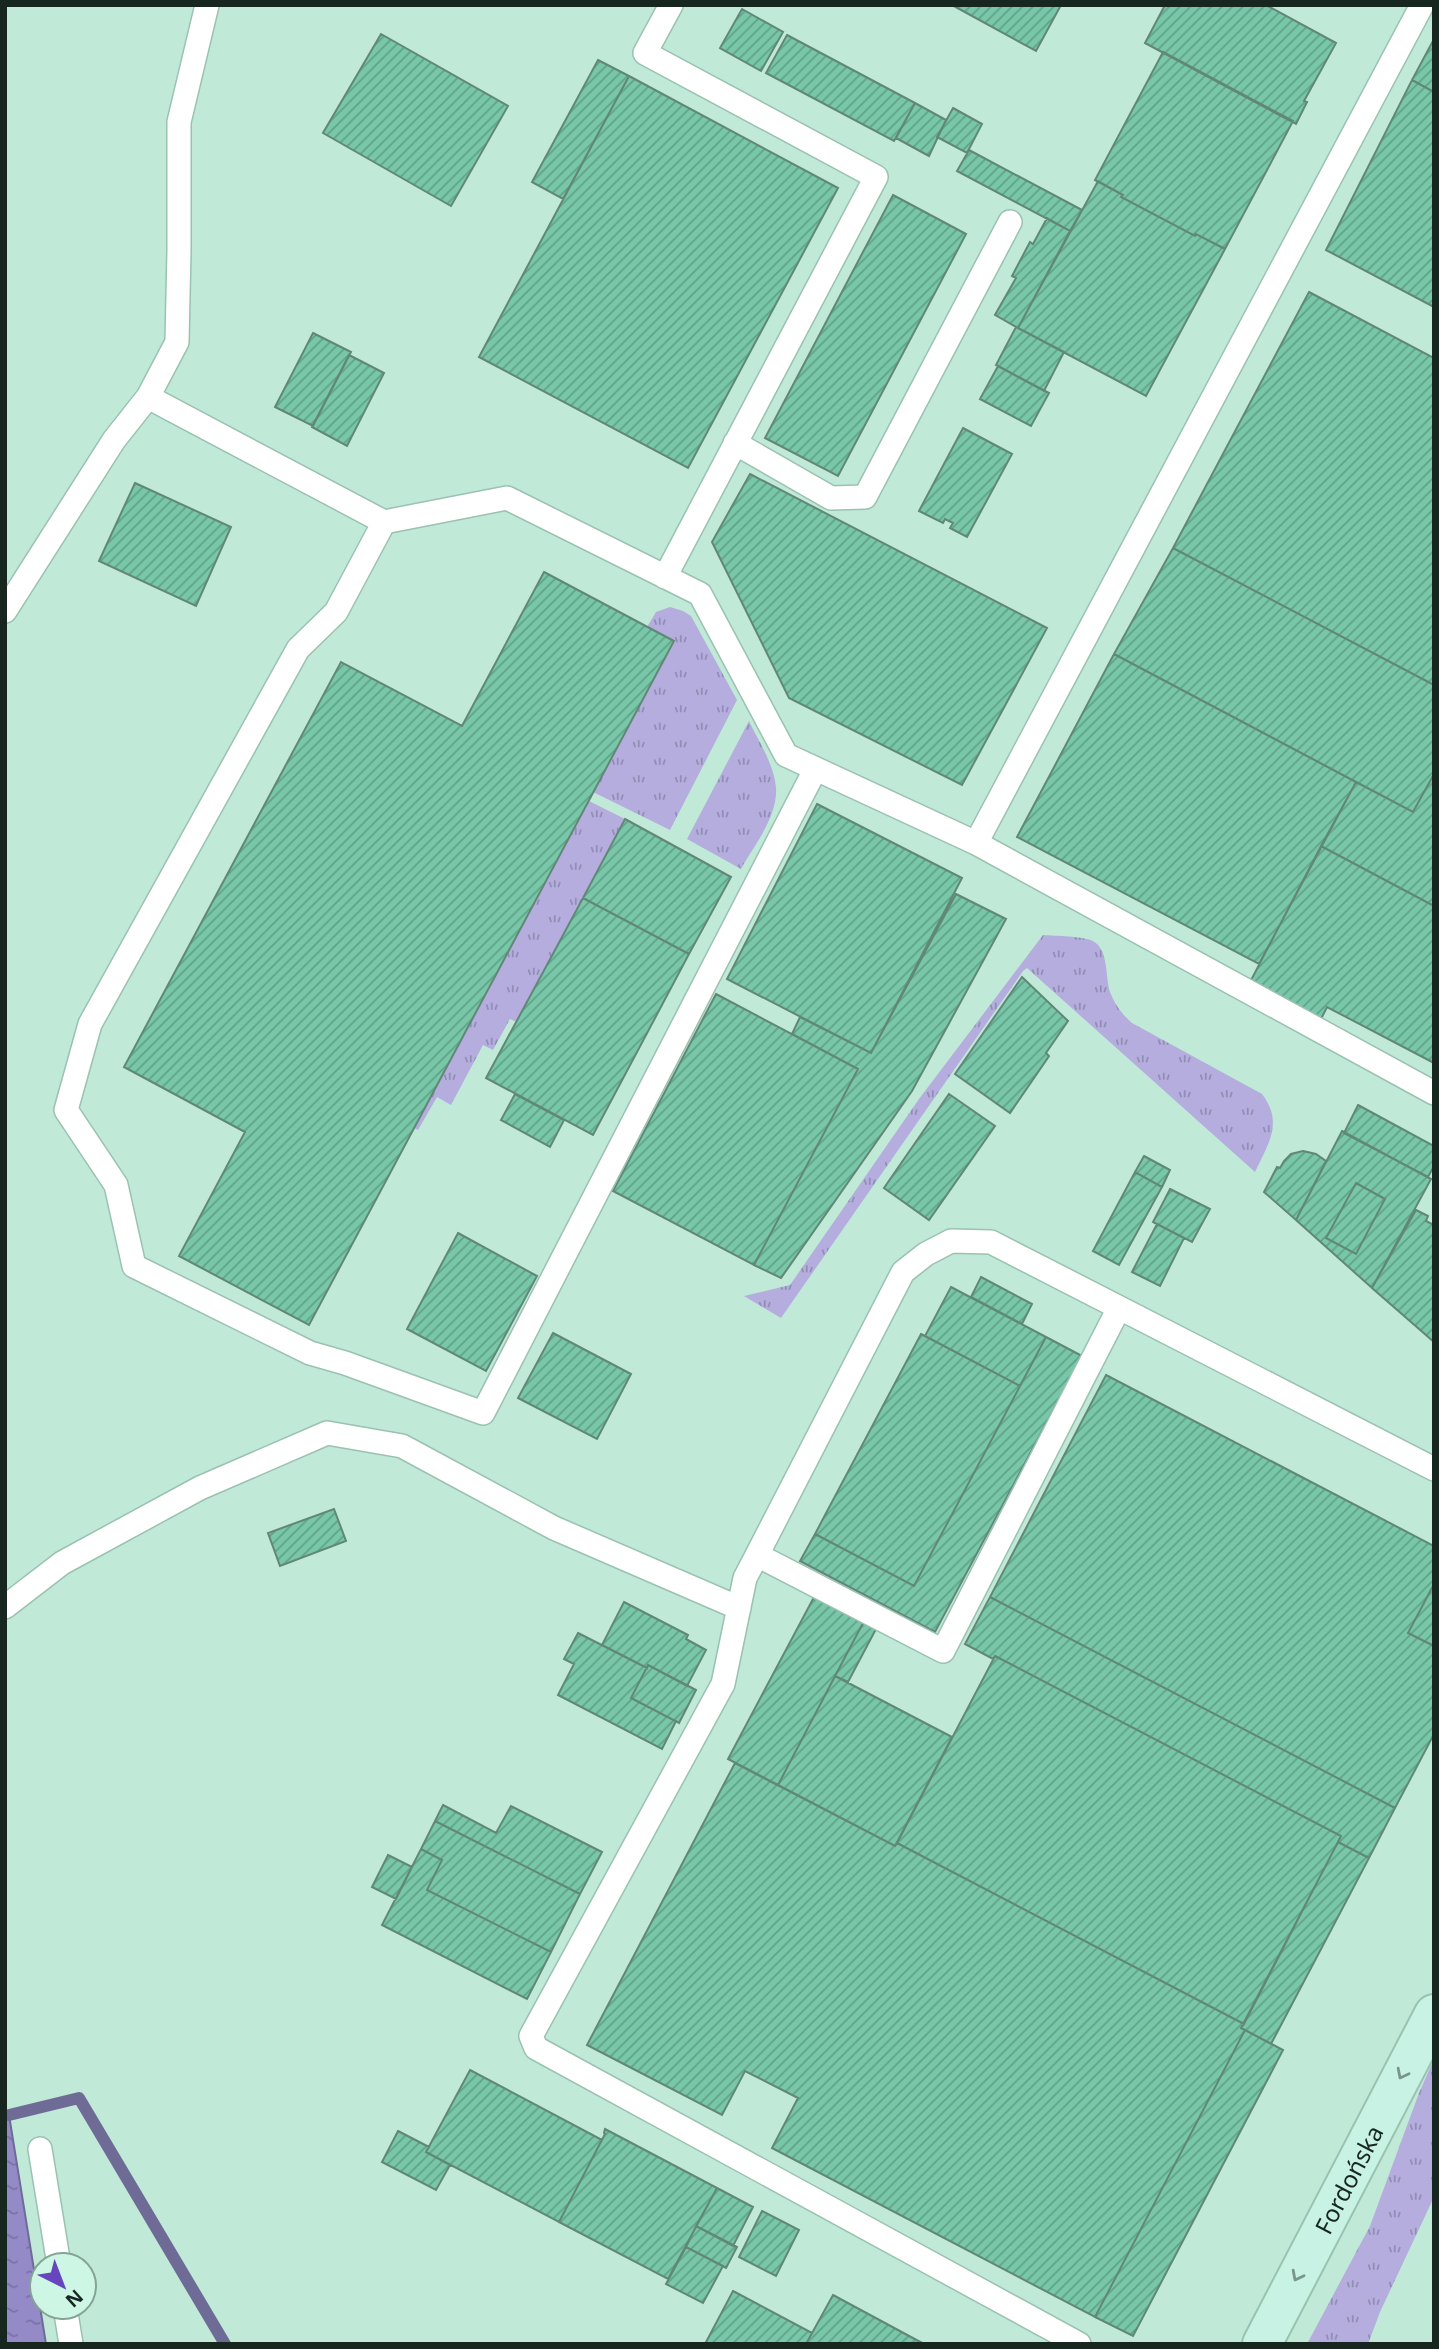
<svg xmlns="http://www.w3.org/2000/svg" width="1439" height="2349" viewBox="0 0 1439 2349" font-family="'Noto Sans',sans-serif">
	<defs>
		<pattern id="grass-tufts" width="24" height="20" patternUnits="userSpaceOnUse" patternTransform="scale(1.75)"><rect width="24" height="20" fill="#b4adde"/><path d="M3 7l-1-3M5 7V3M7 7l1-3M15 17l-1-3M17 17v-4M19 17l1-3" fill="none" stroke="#918db4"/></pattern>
		<pattern id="water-ripples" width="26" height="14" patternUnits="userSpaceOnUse" patternTransform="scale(1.75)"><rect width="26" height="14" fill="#948ac8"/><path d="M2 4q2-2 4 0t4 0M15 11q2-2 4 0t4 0" fill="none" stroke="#7871a2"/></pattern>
		<pattern id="building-hatch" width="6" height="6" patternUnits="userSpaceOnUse" patternTransform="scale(1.75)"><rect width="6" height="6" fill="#77c7a8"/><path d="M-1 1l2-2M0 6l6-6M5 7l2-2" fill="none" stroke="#61a288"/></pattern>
	</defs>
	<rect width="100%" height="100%" fill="#c1e9d7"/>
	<path fill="url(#grass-tufts)" d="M670,607L683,611L691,616L737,700L670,830L593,792L674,642L647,627L656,612Z
		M749,721C759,742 774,764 776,788C778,816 754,846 741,869L687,839Z
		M589,801L625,819L517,1022L510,1019L493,1050L483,1045L451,1105L437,1097L418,1130L414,1128Z
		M1043,935C1056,936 1082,936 1093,941C1109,950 1105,976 1110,992C1115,1005 1122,1014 1132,1023L1262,1094C1284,1123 1268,1144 1255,1172L1027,968L1023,971L781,1318L744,1296L790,1285L919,1099Z
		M1434,2059V2197L1380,2312L1368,2344H1307L1370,2226L1419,2093Z"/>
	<path fill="url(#water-ripples)" stroke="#6e6c96" stroke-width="2" d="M5,2112L9,2115L46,2344H5Z"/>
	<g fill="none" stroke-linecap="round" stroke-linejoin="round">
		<path stroke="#6e6c96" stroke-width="12" d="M9,2115L79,2098L225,2344"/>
	</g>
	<path fill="url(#building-hatch)" stroke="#618777" stroke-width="2" d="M952,5H1061L1036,51Z
		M1165,5H1266L1336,43L1304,101L1307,102L1296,124L1145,43Z
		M742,9L783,32L761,71L720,48Z
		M381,34L508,106L451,206L323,133Z
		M787,35L915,103L894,141L766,73Z
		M1434,39V92L1412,80Z
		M1163,52L1293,121L1225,249L1196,234L1195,236L1121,197L1123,195L1095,180Z
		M598,60L629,76L563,199L532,182Z
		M629,76L838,188L688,468L479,357Z
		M1412,80L1434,92V307L1326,250Z
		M915,103L946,120L929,156L896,138Z
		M953,108L982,124L967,153L937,137Z
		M969,150L1082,210L1070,231L957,171Z
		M1098,181L1123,195L1121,197L1195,236L1196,234L1225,249L1146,396L1018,328Z
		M893,195L966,234L838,476L765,438Z
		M1047,218L1070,231L1018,328L1064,352L1044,391L996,365L1016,327L995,315L1016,278L1012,276L1030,242L1033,244Z
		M1309,292L1434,358V685L1173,548Z
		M313,333L351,352L313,426L275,407Z
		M349,355L384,373L347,446L312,427Z
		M998,366L1049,393L1031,426L980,399Z
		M963,428L1012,454L967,537L950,528L953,523L945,519L943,523L919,511Z
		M750,474L1047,628L962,785L789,698L712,542Z
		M135,483L231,527L196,606L99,561Z
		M1173,548L1434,685V774L1413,812L1114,654Z
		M544,572L674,641L309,1325L179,1256L245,1132L124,1067L341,662L462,726Z
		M1114,654L1356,782L1259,964L1017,837Z
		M1434,774V906L1321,846L1356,782L1413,812Z
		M817,804L962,878L871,1053L727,979Z
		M625,819L731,877L689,954L583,898Z
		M1321,846L1434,906V1063L1327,1007L1320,1021L1249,984Z
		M956,894L1006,919L912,1091L781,1278L754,1265L858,1069L792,1034L800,1017L871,1053Z
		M583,898L689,954L593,1135L486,1078Z
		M1022,977L1068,1021L1046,1053L1049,1056L1010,1113L955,1074Z
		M716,994L858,1069L754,1265L613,1191Z
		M515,1094L564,1120L550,1147L501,1120Z
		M949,1094L995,1126L929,1220L884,1188Z
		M1358,1105L1434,1146V1166L1428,1177L1344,1133Z
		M1342,1131L1431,1179L1372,1288L1296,1220Z
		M1303,1151L1316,1154L1326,1161L1296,1220L1264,1192L1277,1167L1280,1168L1284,1161L1291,1154Z
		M1144,1156L1170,1170L1162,1187L1135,1172Z
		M1135,1172L1162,1187L1119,1265L1093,1251Z
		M1356,1183L1385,1199L1356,1254L1326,1238Z
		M1170,1189L1210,1209L1192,1242L1153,1222Z
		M1416,1210L1428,1216L1426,1221L1434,1225V1342L1372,1288Z
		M1157,1224L1184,1238L1160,1286L1132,1272Z
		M458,1233L537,1276L486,1371L407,1329Z
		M981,1277L1032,1304L1022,1324L971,1297Z
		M951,1287L1046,1337L1020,1386L925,1336Z
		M553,1333L631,1374L597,1439L518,1398Z
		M921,1334L1020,1386L914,1586L815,1534Z
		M1046,1337L1082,1356L935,1632L800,1561L815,1534L914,1586Z
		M1106,1375L1434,1546V1584L1408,1633L1434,1646V1734L1395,1808L990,1597Z
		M334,1509L346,1541L280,1566L268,1533Z
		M1434,1584V1646L1408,1633Z
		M814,1597L863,1623L778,1785L728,1759Z
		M990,1597L1395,1808L1369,1858L1338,1842L1341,1836L995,1656L993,1659L965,1644Z
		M624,1602L688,1635L686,1639L706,1650L687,1686L648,1665L647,1668L602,1645Z
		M863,1623L876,1629L848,1682L835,1676Z
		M578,1633L647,1668L648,1665L696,1690L679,1723L676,1721L662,1749L558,1695L574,1664L564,1659Z
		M995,1656L1341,1836L1244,2024L897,1843Z
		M648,1665L696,1690L679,1723L631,1698Z
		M835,1676L952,1737L895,1846L778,1785Z
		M735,1763L895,1846L897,1843L1244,2024L1241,2028L1245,2030L1095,2317L772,2148L798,2098L745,2071L722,2115L587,2045Z
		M443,1805L496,1833L511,1806L602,1852L580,1894L435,1821Z
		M435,1821L580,1894L551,1952L427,1890L442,1860L421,1849Z
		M1338,1842L1369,1858L1271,2044L1241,2028Z
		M421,1849L442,1860L427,1890L551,1952L527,1999L382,1925Z
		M388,1855L412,1867L396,1899L372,1887Z
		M1245,2030L1283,2050L1133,2336L1095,2317Z
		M470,2070L602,2140L559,2222L426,2152Z
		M605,2129L717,2188L668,2279L559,2222L605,2134L604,2133Z
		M398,2131L429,2147L426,2152L450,2165L436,2190L382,2162Z
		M717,2188L753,2207L733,2246L696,2226Z
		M762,2211L799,2230L776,2276L739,2257Z
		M696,2226L737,2247L726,2268L686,2247Z
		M686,2247L723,2266L703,2303L666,2284Z
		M733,2291L812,2333L806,2344H705Z
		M833,2295L924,2344H806Z"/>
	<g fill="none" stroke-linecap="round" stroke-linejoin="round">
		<g stroke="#9ac2b1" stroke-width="26">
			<path id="lane" d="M207,5L179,122V250L177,342L148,397L384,522L507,498L700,594L786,755L976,843L1434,1093
				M735,443L831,498L865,497L1010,222
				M384,522L336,612L298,649L90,1024L66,1110L116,1185L134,1266L310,1353L345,1363L483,1413L815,770
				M665,577L876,177L645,53L671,5
				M5,611L114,440L148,397
				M976,843L1422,5
				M757,1555L943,1651L1119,1308
				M5,1607L62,1563L200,1488L327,1433L402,1446L554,1528L739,1608
				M40,2149L59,2265
				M65,2307L71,2344
				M1079,2344L536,2048L531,2036L723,1684L745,1578L757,1555L903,1272L926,1254L951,1241L991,1242L1434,1469"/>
		</g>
		<g stroke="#9ac2b1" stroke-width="42">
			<g id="secondary">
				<path id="s1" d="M1262,2344L1434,2014"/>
			</g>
		</g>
		<use href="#lane" stroke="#fff" stroke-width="23"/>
		<use href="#secondary" stroke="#c8f2e4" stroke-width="38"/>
	</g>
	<defs><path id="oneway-chevron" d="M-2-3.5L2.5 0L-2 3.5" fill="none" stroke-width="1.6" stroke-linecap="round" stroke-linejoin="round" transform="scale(1.75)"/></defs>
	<g stroke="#78978c">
		<use href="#oneway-chevron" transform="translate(1402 2074) rotate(117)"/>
		<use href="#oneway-chevron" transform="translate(1297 2276) rotate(117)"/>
	</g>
	<g text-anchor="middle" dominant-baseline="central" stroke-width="6" stroke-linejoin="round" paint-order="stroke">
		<g font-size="24" fill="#172720" stroke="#cef6e5">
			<text stroke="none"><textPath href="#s1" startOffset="186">Fordońska</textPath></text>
		</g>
	</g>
	<rect width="1439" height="2349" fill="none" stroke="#172720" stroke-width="14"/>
	<g transform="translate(63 2286) rotate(138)"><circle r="33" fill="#cef6e5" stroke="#85a396" stroke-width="2"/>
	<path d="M0-5L12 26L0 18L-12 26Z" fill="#6645be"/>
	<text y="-10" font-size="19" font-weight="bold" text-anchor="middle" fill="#172720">N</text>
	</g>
</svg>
